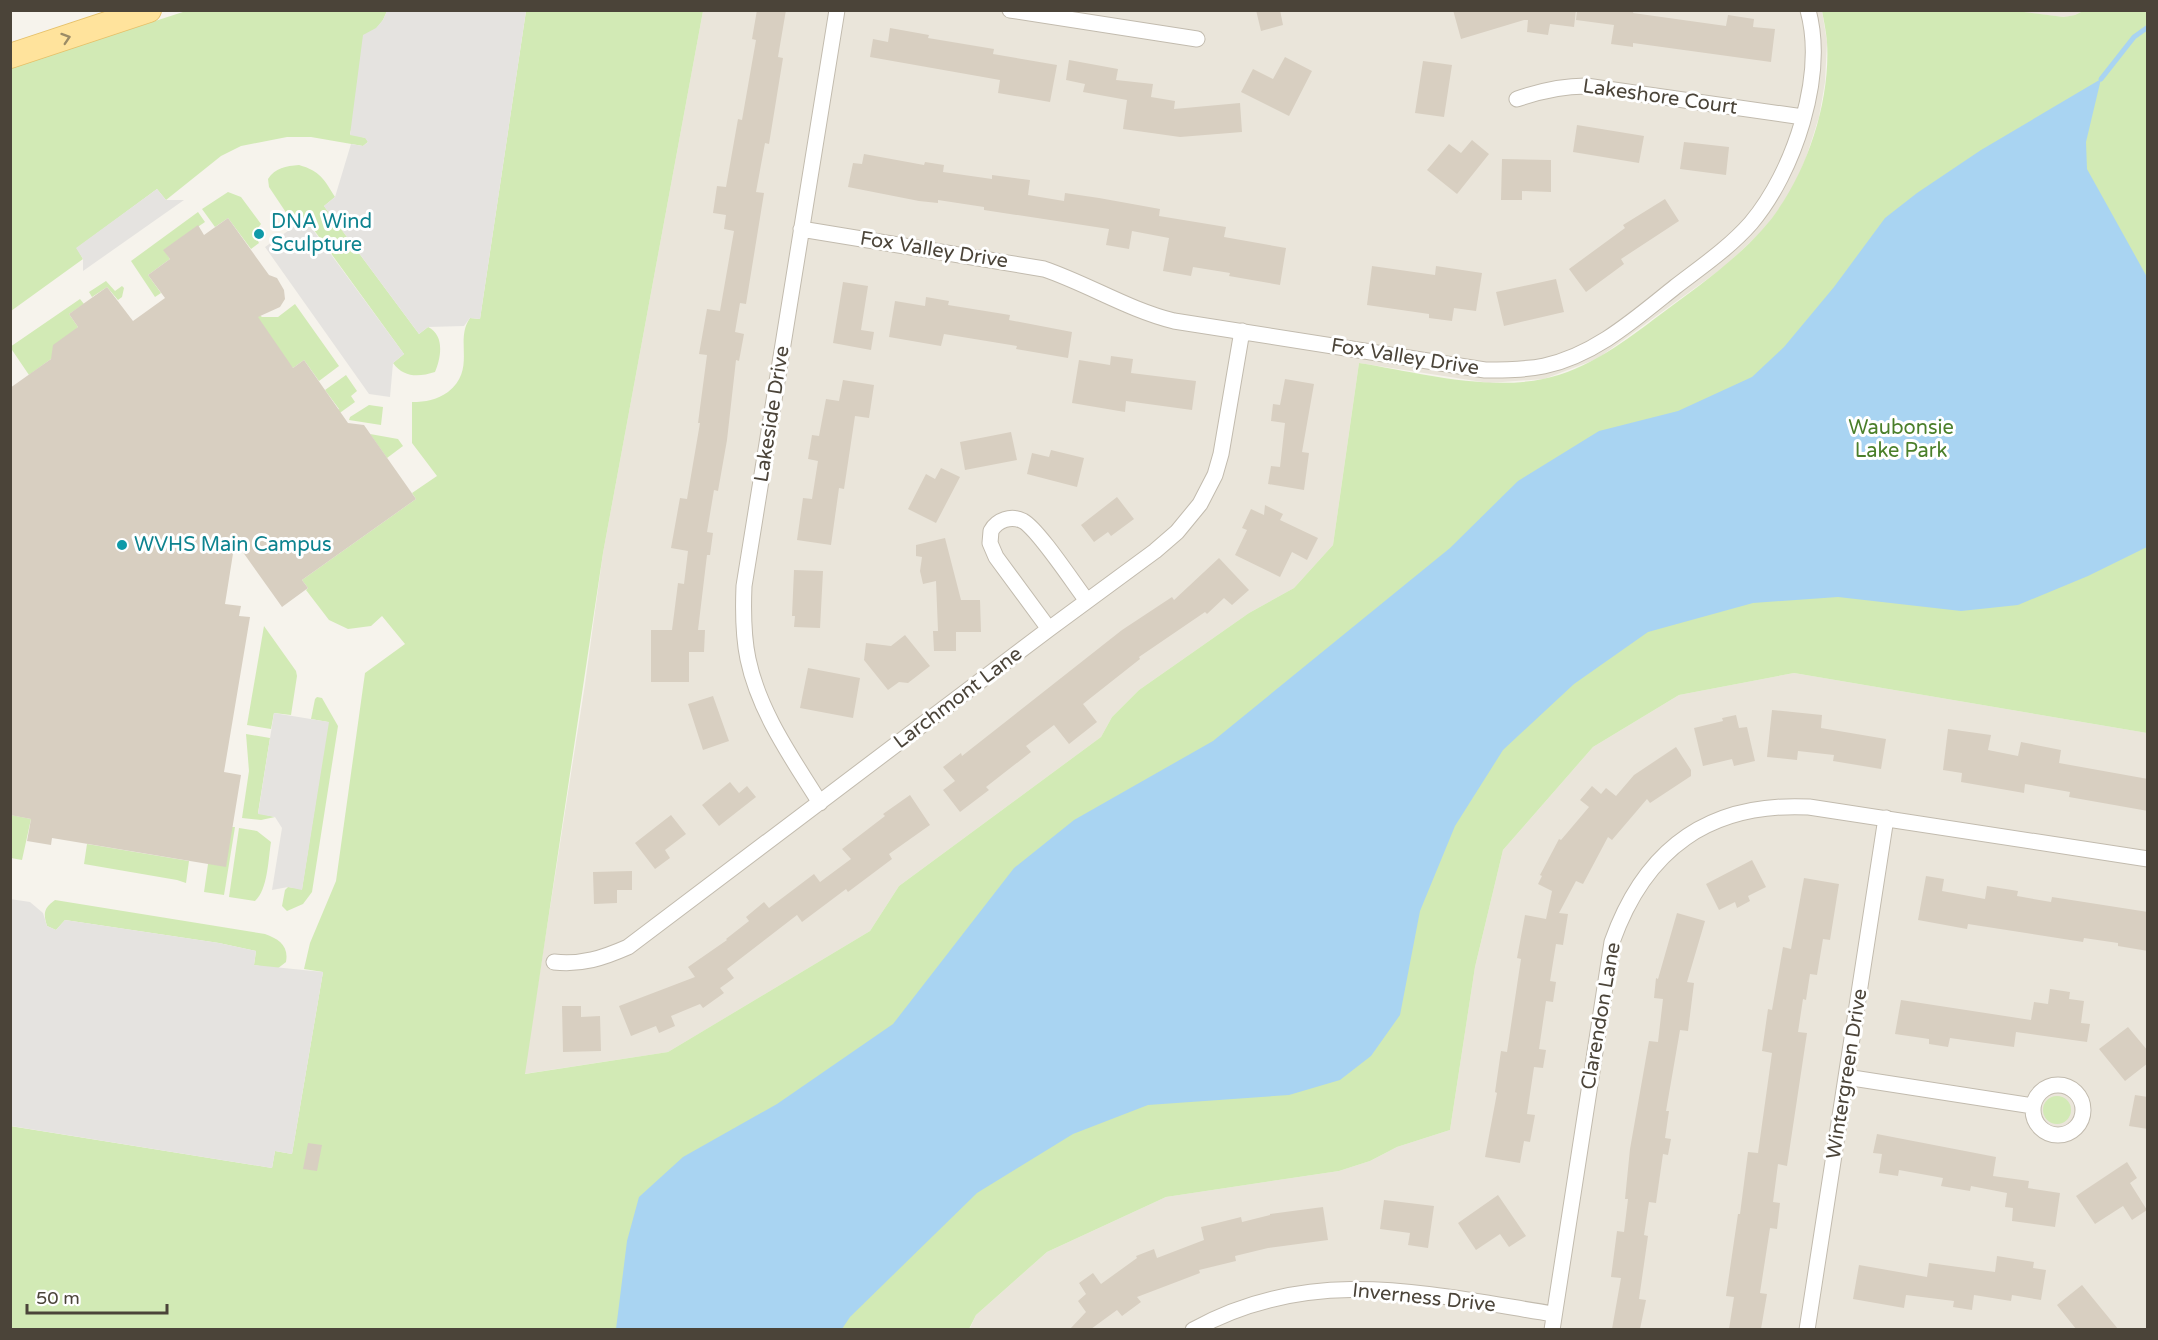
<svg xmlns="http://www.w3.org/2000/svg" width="2158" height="1340" viewBox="0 0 2158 1340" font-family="'Varela Round',sans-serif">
	<rect width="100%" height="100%" fill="#f6f3ec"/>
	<path fill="#eae5da" d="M703,11H1822L1827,42L1825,82L1819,117L1806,158L1793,187L1777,212L1762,231L1724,267L1597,359L1544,379L1489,383L1359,363L1333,545L1294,588L1249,613L1139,690L1112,717L1101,737L899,886L870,931L668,1052L524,1074L585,684L603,553Z
		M2008,11H2083L2075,15L2065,17Z
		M1794,673L2147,733V1329L969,1330L976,1315L1047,1252L1166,1197L1339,1171L1370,1161L1397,1147L1450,1130L1475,967L1503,850L1593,747L1679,695Z"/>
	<path fill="#d2eab5" d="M1907,10H2008L2064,17L2075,15L2083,11H2147V733L1794,673L1679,695L1593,747L1503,850L1475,967L1450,1130L1397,1147L1370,1161L1339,1171L1166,1197L1047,1252L976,1315L969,1329L11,1330L10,1126L272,1168L275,1151L292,1154L323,972L304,969L310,943L336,881L365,673L405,644L382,616L371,626L348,629L329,620L306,590L308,588L302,580L416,499L412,493L437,476L412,443V402C426,402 436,400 448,392C477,369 454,341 470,318L480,319L526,11H703L603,553L525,1074L668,1052L870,931L899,886L1101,737L1112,717L1139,690L1249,613L1294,588L1333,545L1359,363C1416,372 1485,391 1543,379C1588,370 1625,341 1661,314C1696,288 1732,263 1762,230C1804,183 1831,105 1827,42C1826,31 1824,21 1822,11Z
		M186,11H387L383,20L376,29L350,134L366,138L368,142L363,146L311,137H287L241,146L221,156L166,200L157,189L77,248L83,259L11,311L10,68Z
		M299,165C320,171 324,179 335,197L324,206L419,334L428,327C445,335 441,358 435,372C419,377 404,378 393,363L404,354L306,219L295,226L269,187L268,179C275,168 286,166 299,165Z
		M228,192L241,197L261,224L254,233L259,243L251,249L228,218L215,227L202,209Z
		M198,212L205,222L164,250L170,259L148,275L161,293L155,297L131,261Z
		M106,281L115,291L122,286L124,288L122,297L118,300L107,287L92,297L89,292Z
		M80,299L84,304L69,314L78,327L51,359L29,375L10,347Z
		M295,304L339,366L319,381L304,360L293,368L233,328L256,312L262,317H278Z
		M346,375L357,391L351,396L355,402L330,420L327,417L339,409L325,390Z
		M369,405L383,407L381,425L349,420L350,417Z
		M370,434L398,439L403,446L387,458Z
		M264,626L296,671L297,676L291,715L274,713L271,729L247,725Z
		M317,697L322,698L338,726L312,892L303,904L287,911L282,906L285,890L288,887L302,889L328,722L311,719L315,699Z
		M246,734L270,738L258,813L275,817L261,820L242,818L249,771Z
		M11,815L31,819L22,860L11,858Z
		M232,827H235L224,895L204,892L208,864Z
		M239,828L257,831L271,842C268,860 268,889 255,901L229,897Z
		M87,844L189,861L186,883L177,880L84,864Z
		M55,900L265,934C279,939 289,946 286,962L277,969L254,965L256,951L219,943L65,920L56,930L47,926C43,913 44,908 55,900Z
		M2043 1110a14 14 0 1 1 28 0a14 14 0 1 1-28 0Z"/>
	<path fill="#e5e3e0" d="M387,11H526L480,319L470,318L464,326L428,327L419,334L324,206L335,197L351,144L363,146L368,142L365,138L350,135L363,35L376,28L383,20Z
		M157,189L166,200H184L83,271V259L76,248Z
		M305,219L404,354L393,363L390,397L369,394L265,247Z
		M274,713L329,722L302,890L288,887L272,890L282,828L275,817L258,814Z
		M10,899L30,902L43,913L47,926L56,930L65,920L219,943L256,951L254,965L323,972L292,1154L275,1151L272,1168L11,1126Z"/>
	<path fill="#a9d4f2" d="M2101,79L2086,142L2087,169L2147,277V547L2088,576L2018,605L1961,611L1838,597L1753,603L1648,632L1574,684L1503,750L1455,826L1420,911L1400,1015L1371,1056L1340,1080L1289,1095L1148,1105L1073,1134L977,1193L850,1317L842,1329H616L627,1241L639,1197L683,1157L777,1104L893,1024L1014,868L1074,820L1213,741L1450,548L1518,481L1599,431L1678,411L1752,377L1784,347L1834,287L1885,218L1917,193L1981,150Z"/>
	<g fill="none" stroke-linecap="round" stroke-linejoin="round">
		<path stroke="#a9d4f2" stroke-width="5" d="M2101,79L2134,37L2148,27"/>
	</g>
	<path fill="#d8cfc1" d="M757,10H786L778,57L783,58L769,144L765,143L756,192L764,193L746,304L740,303L735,332L744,334L739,361L736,360L727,440L718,491L714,490L707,532L713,533L710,555H707L698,630H705L704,652H689V682H651V630H672L678,583L684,584L688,551L671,548L680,498L687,499L700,423H698L707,355L699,354L707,309L720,311L734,231L724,229L726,215L713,213L717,186L726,187L738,119L742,120L756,40L752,39Z
		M1256,10H1280L1283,25L1261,31Z
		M1453,10H1576L1574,27L1550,24L1548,35L1527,32L1528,20H1524L1461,39Z
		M1577,10H1634L1633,13L1726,26L1728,15L1754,19L1753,27L1775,29L1771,62L1633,43V47L1611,44L1614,25L1576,20Z
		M890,28L929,35L928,38L994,49L993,54L1057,65L1050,102L998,93L1000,80L870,57L873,39L888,42Z
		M1285,57L1312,71L1289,116L1241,92L1253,69L1273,79Z
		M1069,60L1118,69L1116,80L1153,84L1151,97L1175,101L1174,109L1240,103L1242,132L1180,137L1123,129L1127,100L1083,92L1085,84L1066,80Z
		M1423,61L1452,65L1444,117L1415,113Z
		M1577,125L1644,136L1639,163L1573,152Z
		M1472,140L1489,154L1457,194L1427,170L1449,144L1461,153Z
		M1684,142L1729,147L1726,175L1680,169Z
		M864,154L924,165L925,162L944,165L943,172L992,179V175L1030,180L1028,195L1064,201L1065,193L1099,198L1160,209L1159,216L1226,227L1224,237L1286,248L1280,285L1229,276L1230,273L1193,267L1191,276L1163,271L1169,238L1132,231L1129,249L1106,245L1109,229L984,210V207L938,200V203L919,201L848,187L853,163L862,164Z
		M1502,159L1551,160V192L1522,191V200H1501Z
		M1665,199L1679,221L1621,259L1624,264L1586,292L1569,269L1625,228L1623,225Z
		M228,218L269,275L277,278L284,290L285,299L280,307L258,317L293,368L304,360L348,423L364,425L416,499L302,580L308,588L282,607L235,541L225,604L241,606L239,616L250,617L224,772L241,775L226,867L52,838L51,845L27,841L31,819L10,815V388L51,359L53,345L78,327L69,314L107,287L133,321L165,298L148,275L170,259L163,250L198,225L204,235Z
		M1372,266L1435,275L1436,266L1482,273L1476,311L1454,308L1452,321L1429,318V314L1367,305Z
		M1556,279L1564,312L1504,326L1496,292Z
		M843,282L868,286L861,330L874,332L871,350L833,343Z
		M926,297L949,301L948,305L1010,315L1009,320L1072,332L1068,358L1016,349L1017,346L944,334L941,346L889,337L895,301L925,306Z
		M1111,356L1133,359L1131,373L1196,381L1192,410L1126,401L1125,412L1072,403L1079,360L1110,365Z
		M1285,379L1314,384L1302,452L1309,453L1304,490L1268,484L1271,466L1280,467L1285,423L1271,421L1273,404L1280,405Z
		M843,380L874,385L869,418L855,416L844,489L839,488L831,545L797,540L803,498L812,499L818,461L808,459L812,435L819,436L826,399L839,401Z
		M1011,432L1017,460L965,470L960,442Z
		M1051,450L1084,458L1077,487L1027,474L1032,453L1049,457Z
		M941,468L960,477L936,523L908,509L926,474L935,479Z
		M1117,497L1134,519L1111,536L1108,532L1094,542L1081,525Z
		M1265,505L1283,514L1280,520L1318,538L1307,560L1292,552L1280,577L1235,555L1247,530L1242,528L1251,509L1264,515Z
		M945,538L961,600H980L981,632H956V651H934L933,631H938L936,581L923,584L920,571L922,557L916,556V545Z
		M1219,558L1249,590L1232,605L1224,598L1207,614L1205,612L1139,657L1140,659L1083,704L1097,722L1069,744L1054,725L1026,746L1031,752L986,787L989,790L960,812L943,790L955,781L943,767L961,753L962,756L1122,630L1172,597L1174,600Z
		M794,570L823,571L820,628L794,627L795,616H792Z
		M905,635L930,666L908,683L899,682L888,690L864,660L866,643L891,646Z
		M808,668L860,678L853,718L800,708Z
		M713,696L729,741L703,750L688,704Z
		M1772,710L1822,715L1821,728L1886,739L1881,769L1833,761L1834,755L1798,751L1797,760L1767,757Z
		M1736,715L1739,728L1747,727L1755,761L1734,766L1732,759L1703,766L1694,728L1723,721L1722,718Z
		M1948,729L1991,735L1988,750L2018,756L2021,742L2061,750L2059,763L2148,779V811L2069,797L2070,792L2025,784L2024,793L1961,782L1962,773L1943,770Z
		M1676,747L1691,770V776L1650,803L1647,799L1612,840L1608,837L1583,884L1576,881L1559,913L1568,914L1563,945L1556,944L1550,981L1556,982L1553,1002L1546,1001L1539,1049L1546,1050L1543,1068L1534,1067L1527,1114L1535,1115L1530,1142L1524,1141L1520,1163L1485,1157L1497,1093L1495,1092L1501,1051L1507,1052L1521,959L1517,958L1525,915L1546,919L1552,891L1538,884L1542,876L1540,875L1559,839L1561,840L1589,807L1580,800L1592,786L1601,794L1606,788L1616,796L1634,775Z
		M730,782L739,793L747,786L756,797L719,826L702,805Z
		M910,795L930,825L889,854L892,859L848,892L846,889L802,922L797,915L727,969L734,978L720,988L724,993L703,1008L700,1004L671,1016L675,1026L659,1033L656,1026L631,1036L619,1006L695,977L688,967L727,940L726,939L749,921L746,917L764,902L769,908L814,874L820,882L851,859L842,849L885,816L883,814Z
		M671,815L686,834L665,850L670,858L655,869L635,843Z
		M1752,860L1766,887L1748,896L1750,901L1737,908L1735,902L1719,910L1706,884Z
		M632,871V890H617V903L594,904L593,872Z
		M1926,876L1944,879L1942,891L1985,899L1987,886L2018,891L2017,896L2051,902L2052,897L2148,912V951L2118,946V943L2084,938L2083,942L1968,924L1967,929L1918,920Z
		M1804,878L1839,884L1830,940L1823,939L1817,975L1810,974L1806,1000L1803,999L1798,1032L1807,1033L1787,1166L1778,1164L1773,1202L1780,1203L1777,1229L1770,1228L1760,1293L1767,1294L1761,1329H1729L1734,1297L1726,1296L1738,1214H1740L1748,1152L1758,1153L1772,1053L1762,1051L1768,1009L1772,1010L1783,947L1791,949Z
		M1677,913L1705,921L1687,982L1694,983L1688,1031L1680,1030L1666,1111H1669L1665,1138L1671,1139L1668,1155L1663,1154L1656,1203L1649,1202L1644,1235L1648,1236L1639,1299L1646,1300L1640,1329H1612L1621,1278L1611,1277L1617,1231L1624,1232L1628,1199H1625L1630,1149L1649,1041L1658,1042L1663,999L1654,998L1656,978L1658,979Z
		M2050,989L2070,992L2069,999L2084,1001L2081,1023L2090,1024L2087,1042L2016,1032L2014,1047L1950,1038L1948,1047L1929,1044V1039L1895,1034L1901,1000L2031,1020L2034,1002L2048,1004Z
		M562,1006H581V1017L600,1016L601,1051L563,1052Z
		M2128,1027L2148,1051V1063L2125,1081L2099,1049Z
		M2135,1095L2148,1097V1129L2129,1126Z
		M1877,1134L1996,1157L1993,1176L2029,1181L2028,1188L2060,1193L2055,1227L2012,1221L2013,1208L2005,1207L2007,1193L1971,1186L1970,1191L1941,1186L1943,1178L1899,1170L1898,1176L1879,1173L1882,1154L1873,1153Z
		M308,1143L322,1145L317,1171L303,1169Z
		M2127,1162L2137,1178L2130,1183L2147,1210L2132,1220L2123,1206L2095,1224L2076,1196Z
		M1498,1195L1526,1236L1509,1247L1500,1234L1476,1250L1458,1223Z
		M1384,1200L1434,1206L1428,1248L1408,1245L1410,1233L1380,1229Z
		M1323,1207L1328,1240L1268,1248L1235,1256L1236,1261L1199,1270L1200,1273L1137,1297L1141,1302L1122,1316L1117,1310L1091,1329H1070L1086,1312L1078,1301L1086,1294L1079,1283L1093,1273L1101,1284L1137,1258L1136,1256L1154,1249L1157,1258L1204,1240L1201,1227L1241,1217L1242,1222L1270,1215V1214Z
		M1997,1256L2034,1262L2033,1268L2046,1270L2041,1300L2012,1295L2011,1301L1974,1295L1972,1310L1953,1307L1954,1301L1906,1295L1904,1308L1853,1299L1859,1265L1927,1277L1929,1263L1995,1272Z
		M2082,1285L2118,1329H2076L2057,1305Z"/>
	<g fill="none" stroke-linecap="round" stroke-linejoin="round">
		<g stroke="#c2bbae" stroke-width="17">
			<path id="minor" d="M1010,10L1197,39
				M1517,99C1540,91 1561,86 1586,86L1803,117
				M801,229L1044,269C1088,284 1129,310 1174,321L1485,370C1505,370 1524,370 1544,366C1595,355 1635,319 1675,287C1701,267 1729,248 1751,223C1794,172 1826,76 1808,10
				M1049,629L996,557L990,543L991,531C997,520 1011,515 1023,521C1038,529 1074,584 1087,601
				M820,803C792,758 759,712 748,659C743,635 743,610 744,586L837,10
				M554,962C582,965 603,958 628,947L1049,629L1155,551L1177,532L1200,504L1215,475L1221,454L1242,331
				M1846,1077L2033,1106
				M2033 1110a25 25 0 1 1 50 0a25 25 0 1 1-50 0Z
				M1193,1330C1312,1264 1427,1294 1553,1314
				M1552,1330L1612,942C1645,849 1709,802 1809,807L2148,859
				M1807,1330L1886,818"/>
		</g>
		<g stroke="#e6c16a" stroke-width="26">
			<path id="primary" d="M10,56L149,10"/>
		</g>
		<use href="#minor" stroke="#fff" stroke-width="15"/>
		<use href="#primary" stroke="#ffe39c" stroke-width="24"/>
	</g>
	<defs><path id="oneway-chevron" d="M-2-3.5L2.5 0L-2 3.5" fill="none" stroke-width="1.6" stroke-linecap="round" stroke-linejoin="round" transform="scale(1.5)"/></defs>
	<use stroke="#9c8c66" href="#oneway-chevron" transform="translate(66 38) rotate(-18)"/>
	<g fill="#0f9aa8" stroke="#fff" stroke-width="2">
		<circle cx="259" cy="234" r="6"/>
		<circle cx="122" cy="545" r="6"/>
	</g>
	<g text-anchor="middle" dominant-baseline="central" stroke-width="6" stroke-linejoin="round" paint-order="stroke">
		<g font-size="20" fill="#4b4439" stroke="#fff">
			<text transform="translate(1660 97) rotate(8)">Lakeshore Court</text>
			<text transform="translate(934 250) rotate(9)">Fox Valley Drive</text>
			<text transform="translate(1405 357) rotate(9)">Fox Valley Drive</text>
			<text transform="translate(772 414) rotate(-81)">Lakeside Drive</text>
			<text transform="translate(958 698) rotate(-37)">Larchmont Lane</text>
			<text transform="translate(1601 1016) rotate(-80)">Clarendon Lane</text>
			<text transform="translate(1847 1074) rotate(-81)">Wintergreen Drive</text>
			<text transform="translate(1424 1298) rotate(6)">Inverness Drive</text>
		</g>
		<g font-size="20" fill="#0d838f" stroke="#fff" text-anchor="start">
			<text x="271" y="222">DNA Wind<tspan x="271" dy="23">Sculpture</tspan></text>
			<text x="134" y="545">WVHS Main Campus</text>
		</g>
		<g font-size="20" fill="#4a7f2a" stroke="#fff">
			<text x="1901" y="428">Waubonsie<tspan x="1901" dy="23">Lake Park</tspan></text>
		</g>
	</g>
	<rect width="2158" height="1340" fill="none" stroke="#4b4439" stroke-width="24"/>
	<path d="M27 1304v9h140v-9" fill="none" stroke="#4b4439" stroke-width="3"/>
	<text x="36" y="1304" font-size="18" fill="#4b4439" stroke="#ffffff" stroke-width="4.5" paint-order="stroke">50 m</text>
</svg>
